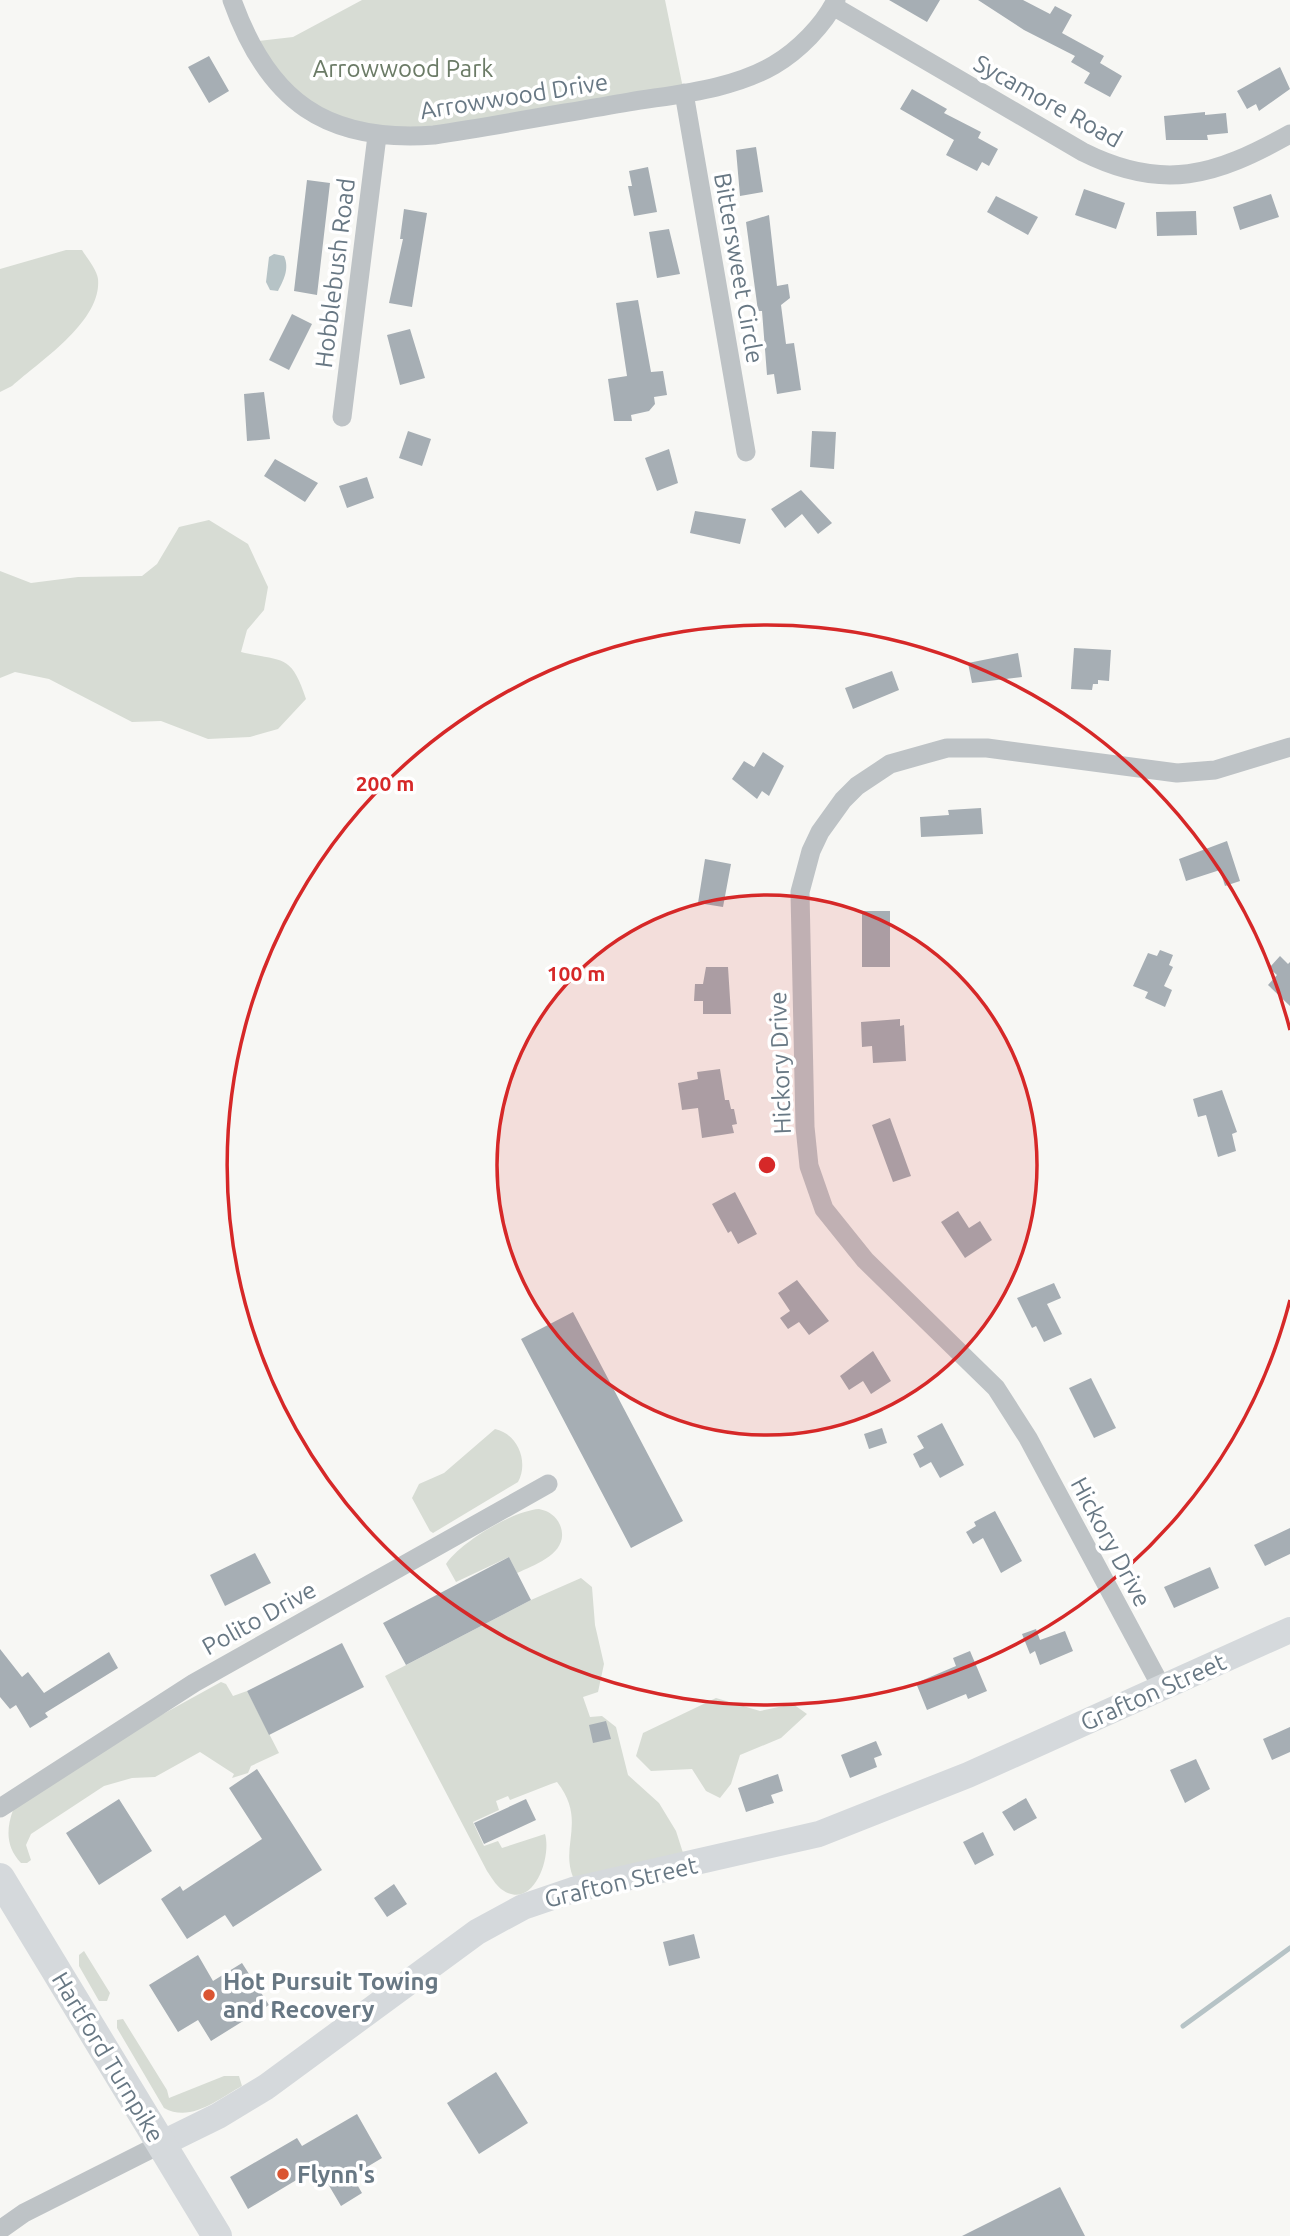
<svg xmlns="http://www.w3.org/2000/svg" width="1290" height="2236" viewBox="0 0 1290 2236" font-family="Ubuntu,sans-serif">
	<rect width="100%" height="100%" fill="#f7f7f4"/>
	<path fill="#d7dcd4" d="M362,0H665L684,93L405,138L296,101L249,42L293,37Z
		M66,250H82C87,258 97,270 98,279C102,321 40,361 12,386L0,392V269Z
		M209,520L248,544L268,587L264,610L247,630L241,652C283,662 291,653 306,699L278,729L250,737L208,739L161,721L132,722L49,679L15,672L0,678V571L31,583L78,577L142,576L157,564L179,527Z
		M495,1429C518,1434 529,1462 518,1482L433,1533L430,1531L412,1498L419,1484L444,1473Z
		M539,1509C549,1511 556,1516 560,1525C571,1552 536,1564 517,1573L509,1557L456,1582L446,1564C461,1542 512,1511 539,1509Z
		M581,1578L592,1587L595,1625L604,1664L598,1692L583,1697L590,1717L602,1716L616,1727L628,1775L659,1803L676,1831L684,1856L573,1877C560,1845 587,1820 557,1782L551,1784L510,1800L508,1796L496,1801L499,1810L473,1822L484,1846L498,1841L502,1848L545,1834C552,1857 533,1913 501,1889C496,1885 491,1877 487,1871L385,1676L531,1600Z
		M221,1682L226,1684L233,1696L247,1691L279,1753L251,1766L248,1773L232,1778L234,1774L200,1752L155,1777L132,1778L104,1786L31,1834L26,1845L31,1860L27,1863H21C6,1847 6,1830 13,1810L134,1730Z
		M716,1698L760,1711L793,1704L807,1714L781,1738L740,1755L731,1784L720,1798L706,1791L692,1769L651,1771L636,1756L643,1733Z
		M84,1951L110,1993L107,2001H99L79,1966V1955Z
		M123,2019L167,2090L169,2098L224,2076H239L242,2086C218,2099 191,2123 164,2108L117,2028V2020Z"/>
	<path fill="#b6c3c6" d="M274,254L284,256C290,269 283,281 278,291L270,290L266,282L269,257Z"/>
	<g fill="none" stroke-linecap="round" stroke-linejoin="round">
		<path stroke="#b6c3c6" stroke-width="5" d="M1183,2026L1290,1948"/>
	</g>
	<path fill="#a6aeb4" d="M889,0H940L927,22Z
		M978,0H1023L1050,14L1055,6L1072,15L1062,33L1104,56L1100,63L1122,76L1110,97L1084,83L1090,73L1071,62L1075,56L1024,30Z
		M209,56L229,91L209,103L188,67Z
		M1280,67L1290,89L1259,111L1256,104L1247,109L1237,91Z
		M912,89L947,109L944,113L981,132L978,138L998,149L989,166L982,162L977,171L946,155L954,140L900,109Z
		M1205,112V115L1226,113L1228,133L1207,135L1208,140H1166L1164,116Z
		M756,147L763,192L740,196L736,150Z
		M648,167L657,212L634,216L628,186H632L629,171Z
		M307,180L330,183L317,295L294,291Z
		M1084,189L1125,203L1116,229L1075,215Z
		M1271,194L1279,217L1240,230L1233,207Z
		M996,196L1038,217L1028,235L987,212Z
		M404,209L427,213L412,307L389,303L403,239H400Z
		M1196,211L1197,235L1157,236L1156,212Z
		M769,215L777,286L788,284L790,298L781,305L786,344L794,343L801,390L777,394L774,374L767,375L762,311H758L746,222Z
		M669,229L680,274L657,278L649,232Z
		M638,300L651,372L663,371L667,395L654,397L655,404L649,411L631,415L632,421H614L608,379L627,376L616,303Z
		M292,314L312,324L289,370L269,360Z
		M410,329L425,378L400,385L387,335Z
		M264,392L270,439L247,441L244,394Z
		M408,431L431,439L422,466L399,458Z
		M812,431L836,432L834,469L810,467Z
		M669,449L678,483L657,491L645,458Z
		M275,459L318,483L305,502L264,476Z
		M367,477L374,498L347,508L339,486Z
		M801,490L832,523L818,534L802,514L785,528L771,509Z
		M695,511L746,519L740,544L690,533Z
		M1074,648L1111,650L1109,681L1098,680V684H1093L1092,690L1071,689Z
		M1018,653L1022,677L972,683L968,663Z
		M892,671L899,690L853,709L845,688Z
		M763,752L784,766L769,796L762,791L757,799L732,779L744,761L754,767Z
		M981,808L983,834L921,837L920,817L949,815L948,810Z
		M1227,841L1240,881L1225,886L1220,870L1186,881L1179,859Z
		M705,859L731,864L723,907L698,903Z
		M862,911H890V967H862Z
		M1160,950L1173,955L1169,965L1173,967L1164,986L1172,990L1165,1007L1145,998L1148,992L1133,986L1148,953L1157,956Z
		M1280,956L1288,964L1290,962V1006L1268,985L1277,975L1269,968Z
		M706,967H728L731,1014H703V1001H694L695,984H703Z
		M900,1019V1026L904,1025L906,1061L873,1063L872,1046L862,1047L861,1022Z
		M720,1069L725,1100H729L731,1109H734L737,1124L732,1125L734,1133L702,1138L698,1108L682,1110L678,1083L698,1079L697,1072Z
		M1222,1090L1237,1132L1232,1134L1236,1151L1218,1157L1206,1115L1198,1117L1193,1099Z
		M890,1118L911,1176L893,1182L872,1125Z
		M735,1192L757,1234L738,1244L731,1231L728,1233L712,1204Z
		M958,1211L969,1228L980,1221L992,1240L965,1258L941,1222Z
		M797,1280L829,1321L809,1335L799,1322L788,1329L780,1318L790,1311L778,1293Z
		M1054,1283L1061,1298L1047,1304L1062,1334L1044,1342L1036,1326L1032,1328L1017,1298Z
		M573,1312L683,1521L631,1548L521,1339Z
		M873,1351L891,1381L871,1394L863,1381L849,1390L840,1376Z
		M1091,1378L1116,1428L1094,1438L1069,1388Z
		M942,1423L964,1465L940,1478L931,1462L920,1468L913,1454L924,1448L917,1436Z
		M882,1428L887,1443L869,1449L864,1434Z
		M995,1511L1022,1561L1001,1573L983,1538L973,1544L966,1532L976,1526L974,1522Z
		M1290,1528V1554L1265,1566L1254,1545Z
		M255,1553L271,1583L225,1606L210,1575Z
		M509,1557L531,1600L406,1665L383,1623Z
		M1210,1567L1219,1588L1174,1608L1164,1587Z
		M1036,1629L1040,1640L1065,1631L1073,1651L1040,1665L1035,1651L1030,1654L1022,1634Z
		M342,1643L364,1687L269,1735L247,1691Z
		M0,1649L22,1677L28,1672L44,1693L109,1652L118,1668L45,1713L48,1717L30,1728L16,1705L10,1709L0,1697Z
		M970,1651L987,1691L968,1699L966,1694L927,1710L916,1683L956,1666L953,1658Z
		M606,1721L611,1739L593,1743L589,1725Z
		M1290,1727V1752L1272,1760L1263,1739Z
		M876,1741L882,1755L874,1758L877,1767L850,1778L841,1755Z
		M1196,1759L1210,1789L1185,1803L1170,1770Z
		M257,1769L322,1870L233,1927L225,1915L187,1939L161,1899L180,1886L183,1891L262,1839L229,1788Z
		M778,1774L783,1791L771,1795L774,1803L746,1812L738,1788Z
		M1026,1798L1037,1818L1014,1831L1002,1812Z
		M119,1799L152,1851L99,1885L66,1833Z
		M526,1799L536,1820L484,1844L474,1823Z
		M983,1832L994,1855L975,1865L963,1842Z
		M394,1884L407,1904L387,1917L374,1898Z
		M694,1934L700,1958L669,1966L663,1942Z
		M198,1955L213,1981L242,1963L269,2005L211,2041L198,2020L178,2032L149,1985Z
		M496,2072L528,2123L479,2154L447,2103Z
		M357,2114L382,2158L352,2176L362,2193L341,2206L318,2167L248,2209L230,2177L297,2138L302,2146Z
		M1060,2187L1085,2236H962Z"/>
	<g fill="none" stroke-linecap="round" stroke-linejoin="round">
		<path stroke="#bec3c6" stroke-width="19" d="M232,0C268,101 326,143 434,135C499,125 564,113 629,102C677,94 731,90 774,65C798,51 824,25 836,0
			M833,6L1083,152C1163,192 1215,176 1290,134
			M684,93L746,452
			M342,417L377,136
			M1162,1688L1028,1438L996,1388L865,1260L824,1209L809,1166L805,1127L800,892L811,851L820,832L843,800L857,786L890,764L947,748H987L1177,773L1215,770L1290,747
			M0,1808L194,1683L548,1484
			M0,2230L24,2213L161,2144"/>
		<path stroke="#d5d9dc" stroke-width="26" d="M161,2144L218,2116L266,2087L477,1932L523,1907L573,1890L819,1834L968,1775L1290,1630"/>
		<path stroke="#d5d9dc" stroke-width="30" d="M0,1878L217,2236"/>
	</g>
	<circle cx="767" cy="1165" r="270" fill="#d62828" fill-opacity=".12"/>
	<g fill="none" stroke="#d62828" stroke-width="3.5">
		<circle cx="767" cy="1165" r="270"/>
		<path d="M1290 1300A540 540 0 1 1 1290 1030"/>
	</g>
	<g fill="#da5532" stroke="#fff" stroke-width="2.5">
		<circle cx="209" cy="1995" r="7"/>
		<circle cx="283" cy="2174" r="7"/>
	</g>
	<g text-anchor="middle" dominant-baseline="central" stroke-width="7" stroke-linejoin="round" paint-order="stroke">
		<g font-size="24" fill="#6b7b66" stroke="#fff">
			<text x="403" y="68">Arrowwood Park</text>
		</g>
		<g font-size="24" fill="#687884" stroke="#fff">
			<text transform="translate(514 96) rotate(-9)">Arrowwood Drive</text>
			<text transform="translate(1048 101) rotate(29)">Sycamore Road</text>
			<text transform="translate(739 268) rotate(80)">Bittersweet Circle</text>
			<text transform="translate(335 273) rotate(-83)">Hobblebush Road</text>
			<text transform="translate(780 1063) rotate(-92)">Hickory Drive</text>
			<text transform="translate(1111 1542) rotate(62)">Hickory Drive</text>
			<text transform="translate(259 1618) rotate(-29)">Polito Drive</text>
			<text transform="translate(1153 1692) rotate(-24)">Grafton Street</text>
			<text transform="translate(621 1882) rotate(-13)">Grafton Street</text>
			<text transform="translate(108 2057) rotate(59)">Hartford Turnpike</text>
		</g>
		<g font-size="24" font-weight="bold" fill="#687884" stroke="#fff" text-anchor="start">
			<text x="223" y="1981">Hot Pursuit Towing<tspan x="223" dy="28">and Recovery</tspan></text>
			<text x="297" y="2174">Flynn's</text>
		</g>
	</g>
	<circle cx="767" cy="1165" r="10" fill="#d62828" stroke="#fff" stroke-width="3.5"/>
	<g font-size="21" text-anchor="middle" font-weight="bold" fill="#d62828" stroke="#fff" stroke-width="7" stroke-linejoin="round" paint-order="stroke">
		<text x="385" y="791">200 m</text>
		<text x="576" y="981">100 m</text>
	</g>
</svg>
